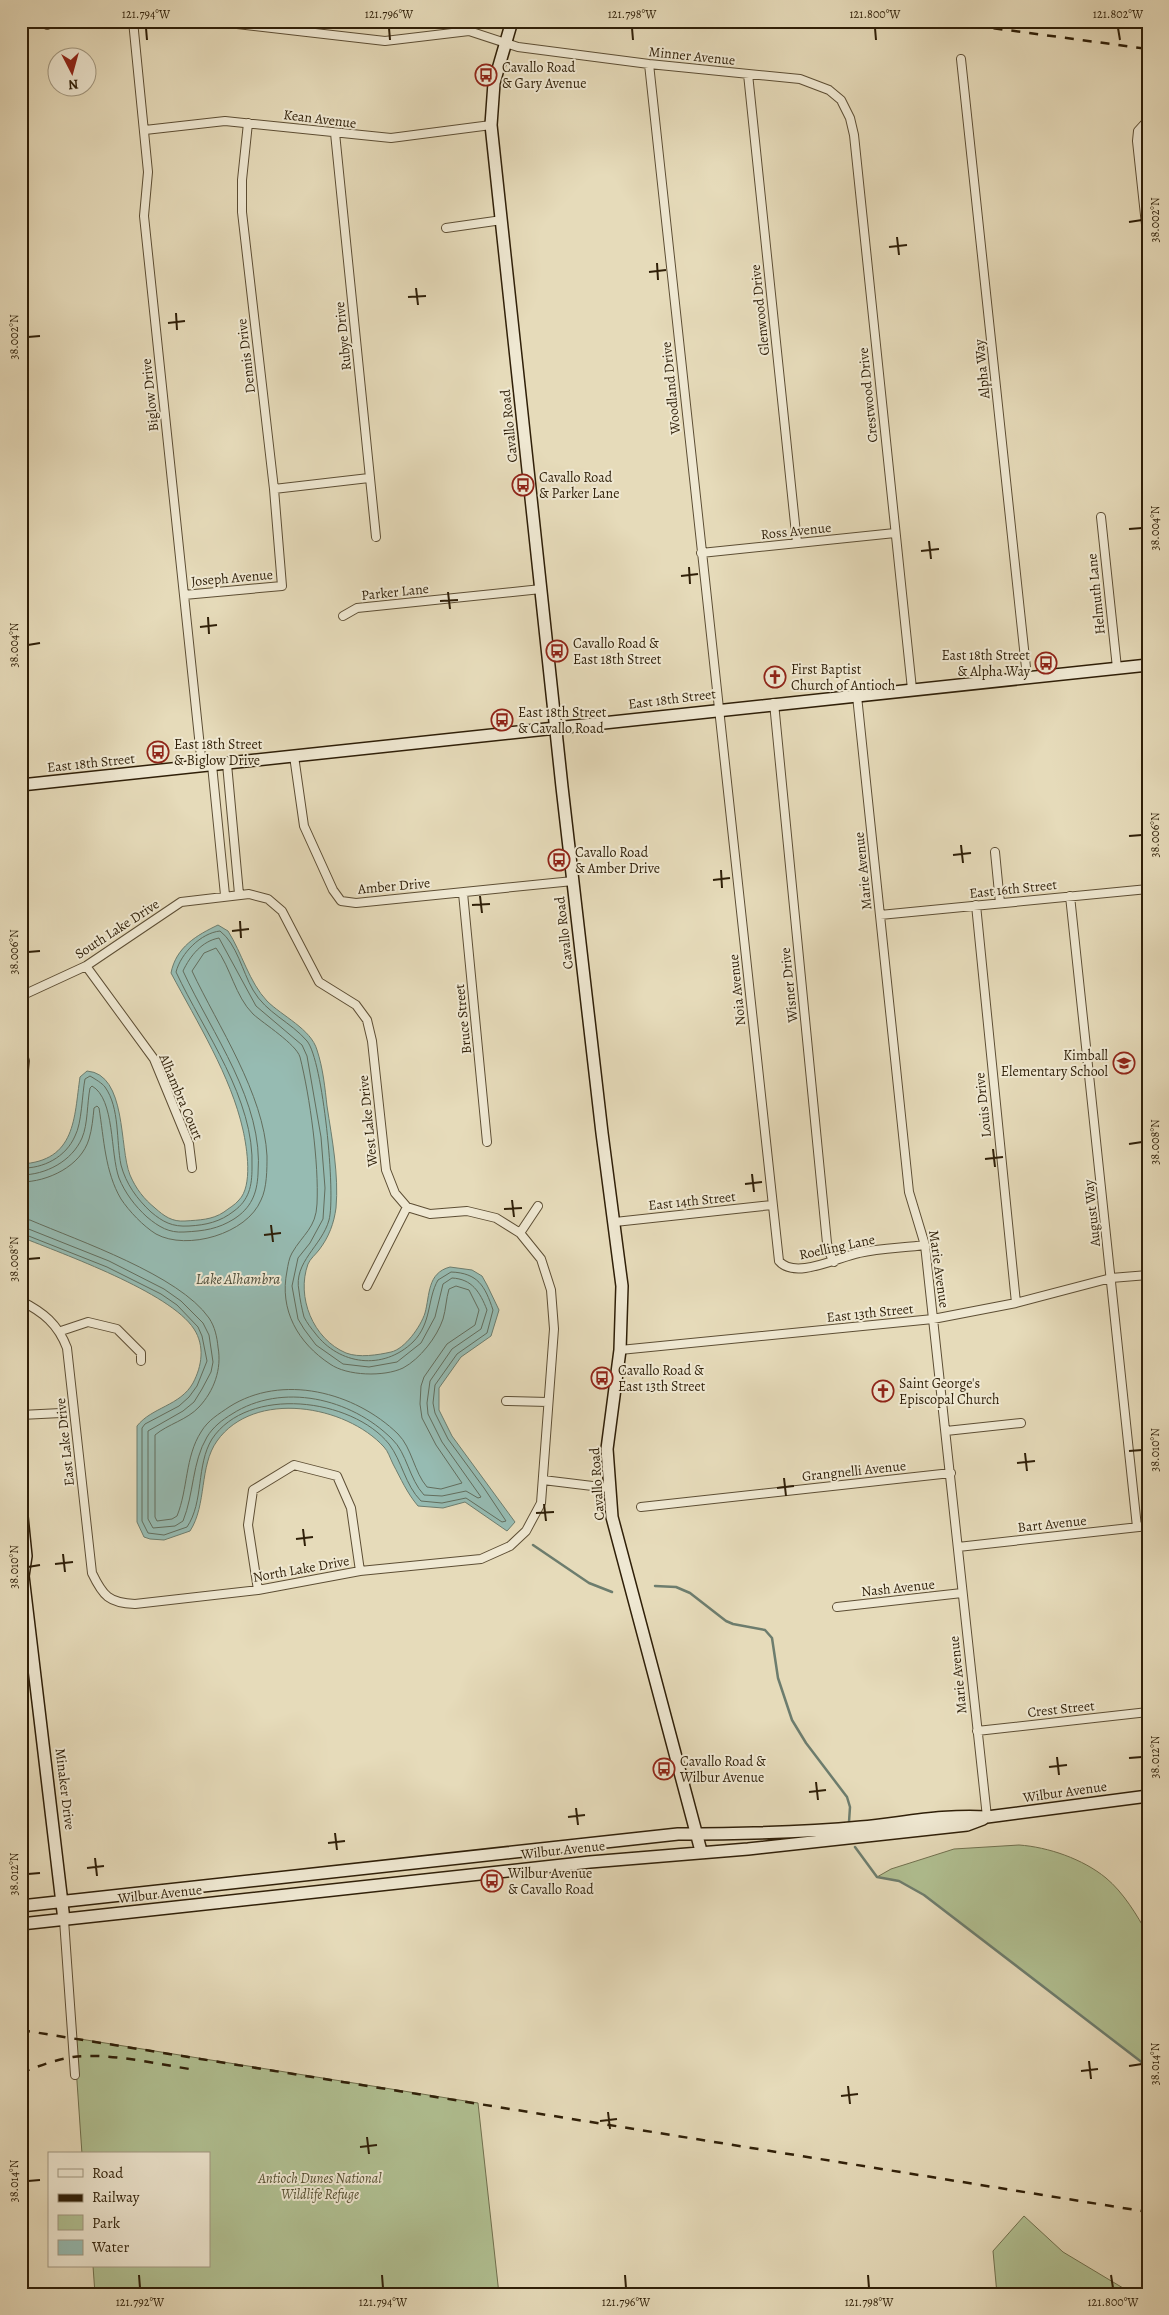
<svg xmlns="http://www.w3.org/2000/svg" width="1169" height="2315" viewBox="0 0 1169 2315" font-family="Alegreya,serif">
	<rect width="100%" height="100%" fill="#e6dbba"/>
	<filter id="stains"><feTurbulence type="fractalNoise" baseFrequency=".004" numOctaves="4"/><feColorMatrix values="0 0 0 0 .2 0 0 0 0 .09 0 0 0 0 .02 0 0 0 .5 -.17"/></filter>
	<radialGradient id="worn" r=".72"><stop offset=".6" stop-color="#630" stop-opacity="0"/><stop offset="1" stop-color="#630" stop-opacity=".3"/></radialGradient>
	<path fill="#b1c193" stroke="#70704e" d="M1019,1845C1048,1847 1083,1859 1106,1878C1123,1892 1137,1915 1148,1935V2067L924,1895L899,1881L877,1877L891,1869L954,1849Z
		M74,2038L478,2103L499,2294H95L93,2266H209V2154H82Z
		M1024,2216L1063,2252L1123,2288L1127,2294H997L993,2251Z"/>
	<path fill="#96bbb2" stroke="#6d7d6e" d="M218,925L228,931C242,953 249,982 267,1001C282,1016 311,1029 317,1050C323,1068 325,1088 327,1106C332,1139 339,1175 336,1208C334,1223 329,1237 319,1250C316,1254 310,1259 308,1264C296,1297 313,1339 346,1353C359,1358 378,1355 391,1352C405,1349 421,1326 425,1313C430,1295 427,1273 450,1267L472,1270L482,1276L487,1285L499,1310L491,1336L461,1357L439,1388V1410L452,1436L515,1522L507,1531L465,1502L443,1508L418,1506C407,1493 401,1479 393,1464C390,1458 388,1451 384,1447C346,1405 254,1389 217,1441C199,1466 207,1505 190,1531L164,1540L150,1539L144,1537L137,1522V1426C152,1407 180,1406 193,1383C202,1366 205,1346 194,1329C170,1292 63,1254 21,1237V1164C76,1161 74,1118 80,1077L87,1071C127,1074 119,1148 130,1175C136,1189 144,1199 155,1208C164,1216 172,1222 185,1221C199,1220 212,1220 224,1212C229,1208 235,1205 239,1200C253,1186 247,1148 243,1130C231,1076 197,1022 171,973C176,947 197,935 218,925Z"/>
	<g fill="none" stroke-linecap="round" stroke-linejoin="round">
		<path stroke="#626d5d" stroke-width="1" d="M21,1168C43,1169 66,1157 75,1136C82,1123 82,1094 85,1079L90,1076C95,1079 102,1083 105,1087C120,1108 116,1141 121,1165C126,1184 137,1199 151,1212C163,1222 172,1227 189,1226C206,1225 220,1222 234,1211C249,1200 252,1186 252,1168C255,1099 204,1032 176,972C181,953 201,933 220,931C237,944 242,971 253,990C266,1013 291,1022 307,1041C323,1060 336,1195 329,1220C322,1246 293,1262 299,1291C300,1300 302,1309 304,1317C307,1323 311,1328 315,1333C339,1365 383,1371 413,1342C432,1323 427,1299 438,1280L451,1272C478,1273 485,1286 493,1310L487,1333L457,1354L435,1385L433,1403L435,1413L448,1439L484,1488L506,1521L502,1522L466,1498L442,1503L421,1501C405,1485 402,1461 389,1444C352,1398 248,1385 212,1439C196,1465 204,1502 187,1527L164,1535L148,1533L142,1521V1428L145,1424L179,1406L189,1397L197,1386L207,1361L202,1336L198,1327L177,1305L161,1294L107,1267L21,1233
			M21,1175C46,1175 72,1161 82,1138C88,1124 87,1103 90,1088L92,1086C115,1099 110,1153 119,1178C125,1193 135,1206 147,1217C159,1227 169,1233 184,1232C204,1231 218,1229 234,1219C251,1208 257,1194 258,1174C264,1102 212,1034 183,971C190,956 202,941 219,938L256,1006L302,1045L307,1056L321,1137L325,1188L323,1219L310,1243L298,1258L292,1286L298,1319L304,1329L316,1345L343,1364L369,1367L397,1362L421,1343L435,1317L443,1284L452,1278C472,1279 480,1292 487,1310L481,1329L452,1349L430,1381L427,1403L428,1414L442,1442L481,1497L478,1498L466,1491L442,1496L424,1495C409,1479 407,1453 392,1439C351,1398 282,1382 232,1414C222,1420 213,1427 207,1437C192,1462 194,1494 183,1521L175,1526L153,1528L148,1519V1431L183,1411L194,1402L202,1389L211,1372L213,1362L209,1335L203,1323L181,1301L164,1289L109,1261L21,1226
			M21,1182C48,1182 81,1166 89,1139C92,1129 93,1118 94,1108L97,1106L99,1108C104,1139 105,1172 121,1199C129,1211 143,1226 156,1234C187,1251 247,1234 261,1200C267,1188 267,1169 267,1156C264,1094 218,1026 192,971L204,953L216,948C231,968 235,996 253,1014C264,1024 296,1044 300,1057C310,1097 319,1163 317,1204C316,1228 303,1234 292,1253C289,1258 288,1265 287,1271C279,1310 298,1343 330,1364C347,1376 384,1377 403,1368C420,1359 437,1337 443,1319C446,1309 446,1299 449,1289L456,1286L469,1290L479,1310L475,1325L447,1344L424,1377L421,1386L420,1404L422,1418L436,1445L462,1483L441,1489L427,1487C414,1472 412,1448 398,1434C355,1392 282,1373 229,1407C219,1414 208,1420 201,1432C185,1457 188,1489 177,1516L172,1519L157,1521L155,1517V1435C168,1424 187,1420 199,1407C214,1391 222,1369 218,1347C217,1337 215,1327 209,1318C179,1275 79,1241 30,1220L21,1219"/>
		<path stroke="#6d7d6e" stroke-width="2.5" d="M533,1545L589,1583L612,1592
			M655,1586L676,1587L690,1593L726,1621L733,1624L765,1630L772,1638L778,1678L792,1720L806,1743L847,1797L850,1807L849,1822
			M855,1847L877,1877L899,1881L924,1895L1148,2067"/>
		<g stroke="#5d4e34" stroke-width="10">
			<path id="street" d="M133,21L148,172L144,216L202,766
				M211,21L385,41L469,31L518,47L649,64L800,79L829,90L841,100L850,118L854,135L912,689
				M47,25L52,21
				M961,59L1027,677
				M649,64L779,1261C795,1280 838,1257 859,1253C880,1248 903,1248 925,1245
				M748,74L797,543
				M1148,120L1138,131L1137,141L1148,243
				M145,130L225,121L391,138L491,125
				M335,133L376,537
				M446,228L502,220
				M274,489L369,478
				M1101,517L1117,668
				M701,553L895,533
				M184,595L282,586L274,489L242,212V180L248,123
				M343,616L357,608L541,589
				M857,696L909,1192L925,1245L987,1817
				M774,703L827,1243L830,1254L834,1262
				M294,756L304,826L333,890L341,901L356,903L573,881
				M227,764L239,894
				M212,765L225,895
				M995,852L1000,903
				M463,893L487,1142
				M1070,896L1137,1527
				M976,905L1016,1303
				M880,915L1148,889
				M86,966L154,1059L189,1144L192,1168
				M21,996L86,966L181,902L249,894L268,899L282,911L319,982L356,1005L367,1020L372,1041L386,1170L395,1193L407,1207L430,1214L467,1211L496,1218L520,1233L541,1259L551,1290L554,1329L541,1503L526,1531L510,1546L481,1559L360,1571L258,1590L135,1604C109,1603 103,1596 92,1573L67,1348C58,1324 43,1312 21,1301
				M21,1049L25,1061L21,1098
				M615,1222L772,1205
				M520,1233L538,1206
				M367,1286L407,1207
				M61,1331L88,1322L117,1329L141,1353V1361
				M620,1350L933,1319L1016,1303L1111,1278L1148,1275
				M506,1401L548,1402
				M21,1415L61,1413
				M946,1431L1021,1423
				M543,1480L609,1488
				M641,1507L951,1473
				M958,1547L1148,1526
				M258,1590L248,1525L253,1490L294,1465L337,1476L351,1508L360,1571
				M837,1607L962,1593
				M977,1731L1148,1712
				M64,1920L75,2075"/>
		</g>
		<g stroke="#2f1f08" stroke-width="14">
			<path id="secondary" d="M512,21L494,83L491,125L562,787L602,1133L622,1286L620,1350L607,1449L612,1517L701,1851
				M21,785L1148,665
				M21,1507L26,1556L23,1576L64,1920
				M21,1906L678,1834C739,1834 800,1833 861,1827C903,1823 945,1814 987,1817L1148,1796
				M21,1924L590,1862L748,1849L967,1825L983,1819"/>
		</g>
		<use href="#street" stroke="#efe8d2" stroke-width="8"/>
		<use href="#secondary" stroke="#efe8d2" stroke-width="11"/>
		<path stroke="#2f1f08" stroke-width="2.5" stroke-dasharray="9 9" stroke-linecap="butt" d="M940,21L1148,49
			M21,2030L1148,2212
			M21,2073C38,2066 55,2060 73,2057C108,2052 161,2065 196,2070"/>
	</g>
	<path fill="none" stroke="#2f1f08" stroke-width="2" d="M146,28L147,40M389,28L390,40M632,28L633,40M875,28L876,40M1118,28L1120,40M1129,222L1142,220M897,237L899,255M889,247L907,245M657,263L658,280M649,272L666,270M416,288L418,305M408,297L426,296M176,313L177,330M168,323L185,321M28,337L40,336M1129,529L1142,528M929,541L931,559M921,551L939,549M689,567L690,584M681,576L698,574M448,592L450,609M440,601L458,600M208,617L209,634M200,627L217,625M28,645L40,643M1129,836L1142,835M961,845L963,863M953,855L971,853M721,870L722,888M713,880L730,878M480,896L482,913M472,905L490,904M240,921L241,938M232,931L249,929M28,952L40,951M1129,1144L1142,1142M993,1149L995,1167M985,1159L1003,1157M752,1174L754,1192M745,1184L762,1182M512,1200L514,1217M504,1209L522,1208M271,1225L273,1242M264,1235L281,1233M28,1259L40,1258M1129,1451L1142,1450M1025,1453L1027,1471M1017,1463L1035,1461M784,1478L786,1496M777,1488L794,1486M544,1504L546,1521M536,1513L554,1512M303,1529L305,1546M296,1539L313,1537M63,1554L65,1572M55,1564L73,1562M28,1567L40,1565M1057,1757L1059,1775M1129,1758L1142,1757M1049,1767L1067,1765M816,1782L818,1800M809,1792L826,1790M576,1808L578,1825M568,1817L585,1815M335,1833L337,1850M328,1843L345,1841M95,1858L97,1876M87,1868L104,1866M28,1874L40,1873M1089,2061L1091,2079M1129,2066L1142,2064M1081,2071L1098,2069M848,2086L850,2104M841,2096L858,2094M608,2112L610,2129M600,2121L617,2119M367,2137L369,2154M360,2147L377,2145M28,2181L40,2180M139,2275L140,2288M382,2275L383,2288M625,2275L626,2288M868,2275L869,2288M1111,2275L1113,2288"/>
	<defs>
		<g id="bus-ring" transform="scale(1.125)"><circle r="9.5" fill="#efe8d2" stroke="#8f2418" stroke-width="1.5"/><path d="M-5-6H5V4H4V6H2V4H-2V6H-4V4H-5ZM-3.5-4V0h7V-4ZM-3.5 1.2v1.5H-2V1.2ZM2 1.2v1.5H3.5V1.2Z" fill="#8f2418"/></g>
		<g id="church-ring" transform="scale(1.125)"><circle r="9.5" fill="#efe8d2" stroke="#8f2418" stroke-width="1.5"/><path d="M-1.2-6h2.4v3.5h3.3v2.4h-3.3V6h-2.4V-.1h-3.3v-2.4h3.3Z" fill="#8f2418"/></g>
		<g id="school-ring" transform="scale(1.125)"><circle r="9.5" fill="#efe8d2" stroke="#8f2418" stroke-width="1.5"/><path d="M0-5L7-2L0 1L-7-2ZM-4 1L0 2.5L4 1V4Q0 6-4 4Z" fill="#8f2418"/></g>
	</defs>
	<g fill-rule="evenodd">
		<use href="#bus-ring" x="486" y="75"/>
		<use href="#bus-ring" x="523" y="485"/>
		<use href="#bus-ring" x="557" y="651"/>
		<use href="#bus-ring" x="1046" y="663"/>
		<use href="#church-ring" x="775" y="677"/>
		<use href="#bus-ring" x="502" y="720"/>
		<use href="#bus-ring" x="158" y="752"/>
		<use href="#bus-ring" x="559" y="860"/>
		<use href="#school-ring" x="1124" y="1063"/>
		<use href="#bus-ring" x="602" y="1378"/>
		<use href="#church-ring" x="883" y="1391"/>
		<use href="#bus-ring" x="664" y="1769"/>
		<use href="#bus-ring" x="492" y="1881"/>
	</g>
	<g text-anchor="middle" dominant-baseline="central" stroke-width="4" stroke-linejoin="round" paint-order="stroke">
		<g font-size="14" fill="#2f1f08" stroke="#efe8d2">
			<text transform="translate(692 56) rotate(6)">Minner Avenue</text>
			<text transform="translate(320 119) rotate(7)">Kean Avenue</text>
			<text transform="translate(760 310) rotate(-96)">Glenwood Drive</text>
			<text transform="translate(343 336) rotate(-96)">Rubye Drive</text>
			<text transform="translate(246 356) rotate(-97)">Dennis Drive</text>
			<text transform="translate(982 369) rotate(-96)">Alpha Way</text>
			<text transform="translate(671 388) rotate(-96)">Woodland Drive</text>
			<text transform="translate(150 395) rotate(-96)">Biglow Drive</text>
			<text transform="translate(868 395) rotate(-96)">Crestwood Drive</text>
			<text transform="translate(509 426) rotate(-96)">Cavallo Road</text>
			<text transform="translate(796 531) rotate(-6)">Ross Avenue</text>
			<text transform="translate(232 578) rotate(-5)">Joseph Avenue</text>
			<text transform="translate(395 592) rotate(-6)">Parker Lane</text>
			<text transform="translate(1096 594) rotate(-96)">Helmuth Lane</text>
			<text transform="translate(672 699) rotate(-7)">East 18th Street</text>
			<text transform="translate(91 763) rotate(-6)">East 18th Street</text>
			<text transform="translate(863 871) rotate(-96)">Marie Avenue</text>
			<text transform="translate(394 886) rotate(-5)">Amber Drive</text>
			<text transform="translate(1013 889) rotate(-6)">East 16th Street</text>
			<text transform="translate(117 929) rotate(-33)">South Lake Drive</text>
			<text transform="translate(564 933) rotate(-97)">Cavallo Road</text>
			<text transform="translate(789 985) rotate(-96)">Wisner Drive</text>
			<text transform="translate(737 990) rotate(-96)">Noia Avenue</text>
			<text transform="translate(463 1019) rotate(-96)">Bruce Street</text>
			<text transform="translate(181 1097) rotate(67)">Alhambra Court</text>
			<text transform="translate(983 1105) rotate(-96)">Louis Drive</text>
			<text transform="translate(368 1121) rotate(-96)">West Lake Drive</text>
			<text transform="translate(692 1201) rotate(-6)">East 14th Street</text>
			<text transform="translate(1092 1213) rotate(-96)">August Way</text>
			<text transform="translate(837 1247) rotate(-12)">Roelling Lane</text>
			<text transform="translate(939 1269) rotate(82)">Marie Avenue</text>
			<text transform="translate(870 1313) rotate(-6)">East 13th Street</text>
			<text transform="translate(65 1442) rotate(-96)">East Lake Drive</text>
			<text transform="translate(854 1471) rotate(-6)">Grangnelli Avenue</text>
			<text transform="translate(597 1484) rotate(-94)">Cavallo Road</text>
			<text transform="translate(1052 1524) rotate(-6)">Bart Avenue</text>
			<text transform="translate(301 1569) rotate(-10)">North Lake Drive</text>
			<text transform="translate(898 1588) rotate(-6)">Nash Avenue</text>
			<text transform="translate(958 1675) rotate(-96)">Marie Avenue</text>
			<text transform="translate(1061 1709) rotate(-6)">Crest Street</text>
			<text transform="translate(65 1789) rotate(83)">Minaker Drive</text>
			<text transform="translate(1065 1792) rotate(-8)">Wilbur Avenue</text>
			<text transform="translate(563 1850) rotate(-6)">Wilbur Avenue</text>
			<text transform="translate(160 1894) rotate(-6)">Wilbur Avenue</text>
		</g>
		<g font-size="14" fill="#2f1f08" stroke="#efe8d2" text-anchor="start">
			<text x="502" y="67">Cavallo Road<tspan x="502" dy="16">&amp; Gary Avenue</tspan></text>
			<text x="539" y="477">Cavallo Road<tspan x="539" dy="16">&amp; Parker Lane</tspan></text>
			<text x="573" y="643">Cavallo Road &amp;<tspan x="573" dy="16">East 18th Street</tspan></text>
			<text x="1030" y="655" text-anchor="end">East 18th Street<tspan x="1030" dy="16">&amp; Alpha Way</tspan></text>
			<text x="791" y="669">First Baptist<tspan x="791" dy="16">Church of Antioch</tspan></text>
			<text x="518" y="712">East 18th Street<tspan x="518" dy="16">&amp; Cavallo Road</tspan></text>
			<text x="174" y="744">East 18th Street<tspan x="174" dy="16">&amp; Biglow Drive</tspan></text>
			<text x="575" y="852">Cavallo Road<tspan x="575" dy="16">&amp; Amber Drive</tspan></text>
			<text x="1108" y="1055" text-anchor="end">Kimball<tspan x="1108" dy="16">Elementary School</tspan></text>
			<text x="618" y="1370">Cavallo Road &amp;<tspan x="618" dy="16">East 13th Street</tspan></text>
			<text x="899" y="1383">Saint George's<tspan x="899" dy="16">Episcopal Church</tspan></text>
			<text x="680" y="1761">Cavallo Road &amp;<tspan x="680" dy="16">Wilbur Avenue</tspan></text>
			<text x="508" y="1873">Wilbur Avenue<tspan x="508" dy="16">&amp; Cavallo Road</tspan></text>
		</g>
		<g font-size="14" font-style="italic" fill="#565032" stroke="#efe8d2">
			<text x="320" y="2178">Antioch Dunes National<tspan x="320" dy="16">Wildlife Refuge</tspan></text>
		</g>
		<g font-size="15" font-style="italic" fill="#4e4e3b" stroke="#efe8d2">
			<text x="238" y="1279">Lake Alhambra</text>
		</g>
	</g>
	<rect width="1169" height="2315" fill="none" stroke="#e6dbba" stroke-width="55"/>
	<rect x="48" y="2152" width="162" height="115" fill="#efe8d2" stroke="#a29881"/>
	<rect x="58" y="2169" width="25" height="8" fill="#efe8d2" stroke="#a29881"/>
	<text x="92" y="2178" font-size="15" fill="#2f1f08">Road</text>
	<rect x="58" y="2194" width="25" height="8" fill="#2f1f08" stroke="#a29881"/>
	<text x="92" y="2202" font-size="15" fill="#2f1f08">Railway</text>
	<rect x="58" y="2215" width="25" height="15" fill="#b1c193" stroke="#a29881"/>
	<text x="92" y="2228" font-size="15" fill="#2f1f08">Park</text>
	<rect x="58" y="2240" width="25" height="15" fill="#96bbb2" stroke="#a29881"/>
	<text x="92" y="2252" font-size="15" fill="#2f1f08">Water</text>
	<g transform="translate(72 72) rotate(174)"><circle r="24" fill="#efe8d2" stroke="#a29881"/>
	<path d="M0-4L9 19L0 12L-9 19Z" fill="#8f2418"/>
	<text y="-8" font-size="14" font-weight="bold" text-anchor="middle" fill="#2f1f08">N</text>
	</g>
	<rect x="28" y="28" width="1114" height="2260" fill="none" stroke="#2f1f08" stroke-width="2"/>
	<g font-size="12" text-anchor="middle" fill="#2f1f08">
		<text x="146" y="18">121.794°W</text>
		<text x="389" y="18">121.796°W</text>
		<text x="632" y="18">121.798°W</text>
		<text x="875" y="18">121.800°W</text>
		<text x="1118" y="18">121.802°W</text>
		<text transform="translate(1155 220) rotate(-90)" y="4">38.002°N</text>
		<text transform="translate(14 337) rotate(-90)" y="4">38.002°N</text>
		<text transform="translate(1155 528) rotate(-90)" y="4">38.004°N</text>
		<text transform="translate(14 645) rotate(-90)" y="4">38.004°N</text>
		<text transform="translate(1155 835) rotate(-90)" y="4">38.006°N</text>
		<text transform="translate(14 952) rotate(-90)" y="4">38.006°N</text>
		<text transform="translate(1155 1142) rotate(-90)" y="4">38.008°N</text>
		<text transform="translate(14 1259) rotate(-90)" y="4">38.008°N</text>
		<text transform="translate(1155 1450) rotate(-90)" y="4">38.010°N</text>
		<text transform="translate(14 1567) rotate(-90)" y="4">38.010°N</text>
		<text transform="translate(1155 1757) rotate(-90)" y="4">38.012°N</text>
		<text transform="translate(14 1874) rotate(-90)" y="4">38.012°N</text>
		<text transform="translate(1155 2064) rotate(-90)" y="4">38.014°N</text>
		<text transform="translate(14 2181) rotate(-90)" y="4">38.014°N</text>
		<text x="140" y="2306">121.792°W</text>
		<text x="383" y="2306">121.794°W</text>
		<text x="626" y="2306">121.796°W</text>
		<text x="869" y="2306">121.798°W</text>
		<text x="1113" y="2306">121.800°W</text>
	</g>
	<rect width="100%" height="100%" filter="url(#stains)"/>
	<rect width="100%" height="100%" fill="url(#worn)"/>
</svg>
